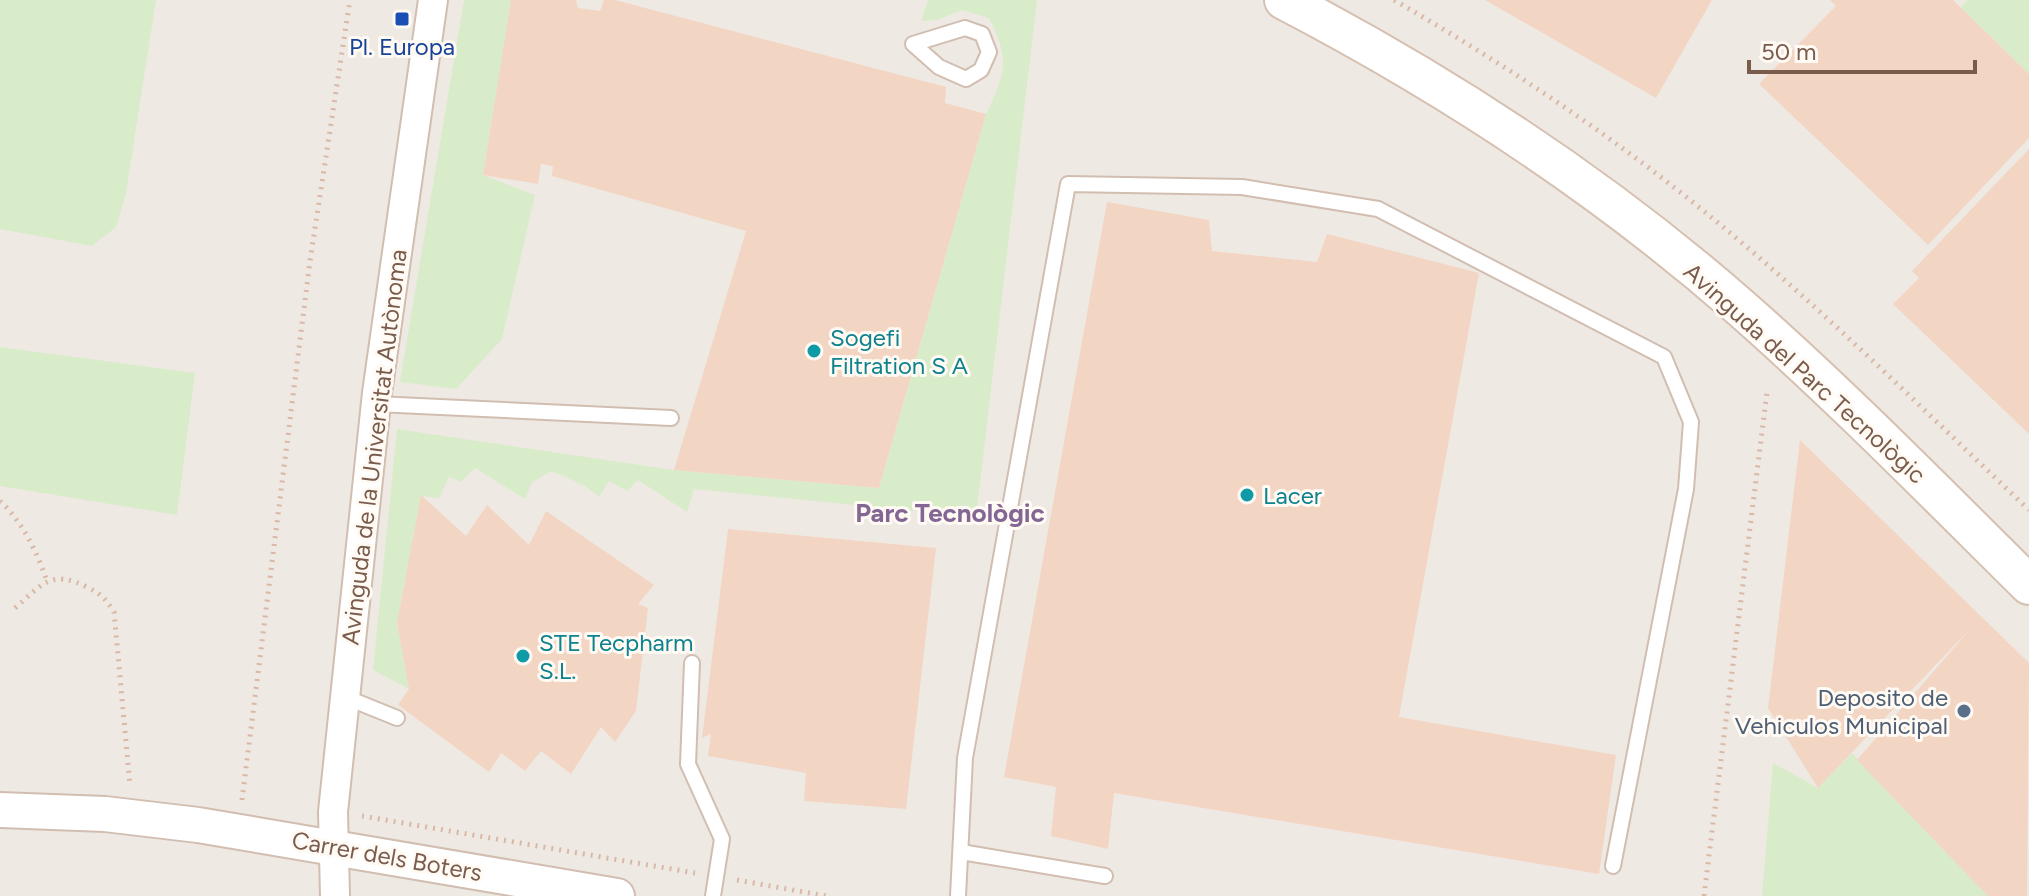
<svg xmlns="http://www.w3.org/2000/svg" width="2029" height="896" viewBox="0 0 2029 896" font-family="Figtree,sans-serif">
	<rect width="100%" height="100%" fill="#fdf6ec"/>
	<path fill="#efe9e4" d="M0,0H2029V896H0Z"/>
	<path fill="#d8ecc9" d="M0,0H156L126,193L116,227L92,246L0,229Z
		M464,0H511L483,175L535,195L502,339L456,389L400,382Z
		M928,0H1037L976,517L694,489L687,512L638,480L627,491L609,481L599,497L585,486L552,471L532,482L525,499L475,468L460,482L449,477L439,498L421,496L397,623L409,689L373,670L397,429L674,470L879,488L986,114C1006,73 1010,60 989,18L962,10L937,20L921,21Z
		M1967,0H2029V74L1961,8Z
		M0,347L195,373L177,515L0,486Z
		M1852,753L1988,896H1762L1773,763L1818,788Z"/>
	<path fill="#f3d5c3" d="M511,0H576L578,8L600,11L604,0H615L946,87L945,103L986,114L879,488L674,470L746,231L552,176L553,166L541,164L538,184L483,175Z
		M1485,0H1712L1656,98Z
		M1830,0H1953L2029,74V138L1928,245L1759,84L1836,6Z
		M2029,149V434L1893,304L1919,278L1912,271Z
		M1107,202L1209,220L1212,251L1317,262L1327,234L1479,273L1399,717L1616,755L1599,874L1114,793L1108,849L1051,836L1056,787L1004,777Z
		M1800,440L2029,663L2027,896H1988L1857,760L1971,628L1818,788L1768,708Z
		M421,495L466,536L487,505L529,545L546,511L654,585L638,604L648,608L636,711L615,742L601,727L571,774L541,751L525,771L501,753L489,772L398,705L409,689L397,623Z
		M728,529L936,548L906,809L804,801L806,773L708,756L711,734L702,738Z"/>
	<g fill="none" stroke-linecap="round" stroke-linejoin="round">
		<g stroke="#d1beb0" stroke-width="18">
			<path id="service" d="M965,28L982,34L989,52L981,70L966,79L939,67L913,44Z
				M376,404L671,418
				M692,663L688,764L722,839L713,896
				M345,697L397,718
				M961,852L1105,876
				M958,896L965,758L1068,184L1242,187L1378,209L1664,357L1691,422L1686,489L1613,866"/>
		</g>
		<g stroke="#d1beb0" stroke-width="32">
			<path id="minor" d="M335,896L333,812L377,393L433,0"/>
		</g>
		<g stroke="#d1beb0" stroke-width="38">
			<path id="tertiary" d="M0,810L105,814L198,825L617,896"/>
		</g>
		<g stroke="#d6c0b0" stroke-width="42">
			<path id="secondary" d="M1284,0C1445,84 1603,187 1741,308C1841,396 1934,491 2029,585"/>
		</g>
		<path stroke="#d9b8a5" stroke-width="5" stroke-dasharray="2 6" stroke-linecap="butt" d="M1394,0C1494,58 1590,121 1680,192C1804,290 1915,402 2029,510
			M0,501C22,521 37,552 47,581
			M15,608C43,584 50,569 87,587C101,594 106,599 114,612L130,785
			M242,800L310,261L350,0
			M362,816L695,873
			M737,880L826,896
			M1704,896L1767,392"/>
		<use href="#service" stroke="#fff" stroke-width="14"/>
		<use href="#minor" stroke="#fff" stroke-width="28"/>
		<use href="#tertiary" stroke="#fff" stroke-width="34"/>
		<use href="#secondary" stroke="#fff" stroke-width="38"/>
	</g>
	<rect fill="#1a4fb4" stroke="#fffaf3" stroke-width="3" x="394" y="11" width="16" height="16" rx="4"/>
	<g fill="#0f9aa8" stroke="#fffaf3" stroke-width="3">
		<circle cx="814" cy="351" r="8"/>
		<circle cx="1247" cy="495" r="8"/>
		<circle cx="523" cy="656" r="8"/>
	</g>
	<circle fill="#5c6f8a" stroke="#fffaf3" stroke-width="3" cx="1964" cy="711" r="8"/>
	<g text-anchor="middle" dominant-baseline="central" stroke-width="6" stroke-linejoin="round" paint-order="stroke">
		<g font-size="24" fill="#164399" stroke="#fffaf3">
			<text x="402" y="46">Pl. Europa</text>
		</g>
		<g font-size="24" fill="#0d838f" stroke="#fffaf3" text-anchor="start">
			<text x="830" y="337">Sogefi<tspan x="830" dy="28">Filtration S A</tspan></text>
			<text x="1263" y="495">Lacer</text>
			<text x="539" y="642">STE Tecpharm<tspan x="539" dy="28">S.L.</tspan></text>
		</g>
		<g font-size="24" fill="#7a5c4d" stroke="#fffaf3">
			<text transform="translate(1805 373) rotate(42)">Avinguda del Parc Tecnològic</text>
			<text transform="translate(374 447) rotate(-83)">Avinguda de la Universitat Autònoma</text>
			<text transform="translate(387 856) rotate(10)">Carrer dels Boters</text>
		</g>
		<g font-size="24" fill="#4e5e75" stroke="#fffaf3" text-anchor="end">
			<text x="1948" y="697">Deposito de<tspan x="1948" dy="28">Vehiculos Municipal</tspan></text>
		</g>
		<g font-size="26" font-weight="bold" fill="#846695" stroke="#fffaf3">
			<text x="950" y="513">Parc Tecnològic</text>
		</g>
	</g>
	<path d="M1749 60v12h226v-12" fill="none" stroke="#7a5c4d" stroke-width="4"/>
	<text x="1761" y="60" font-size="24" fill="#7a5c4d" stroke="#fffaf3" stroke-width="6" paint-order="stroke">50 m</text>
</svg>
